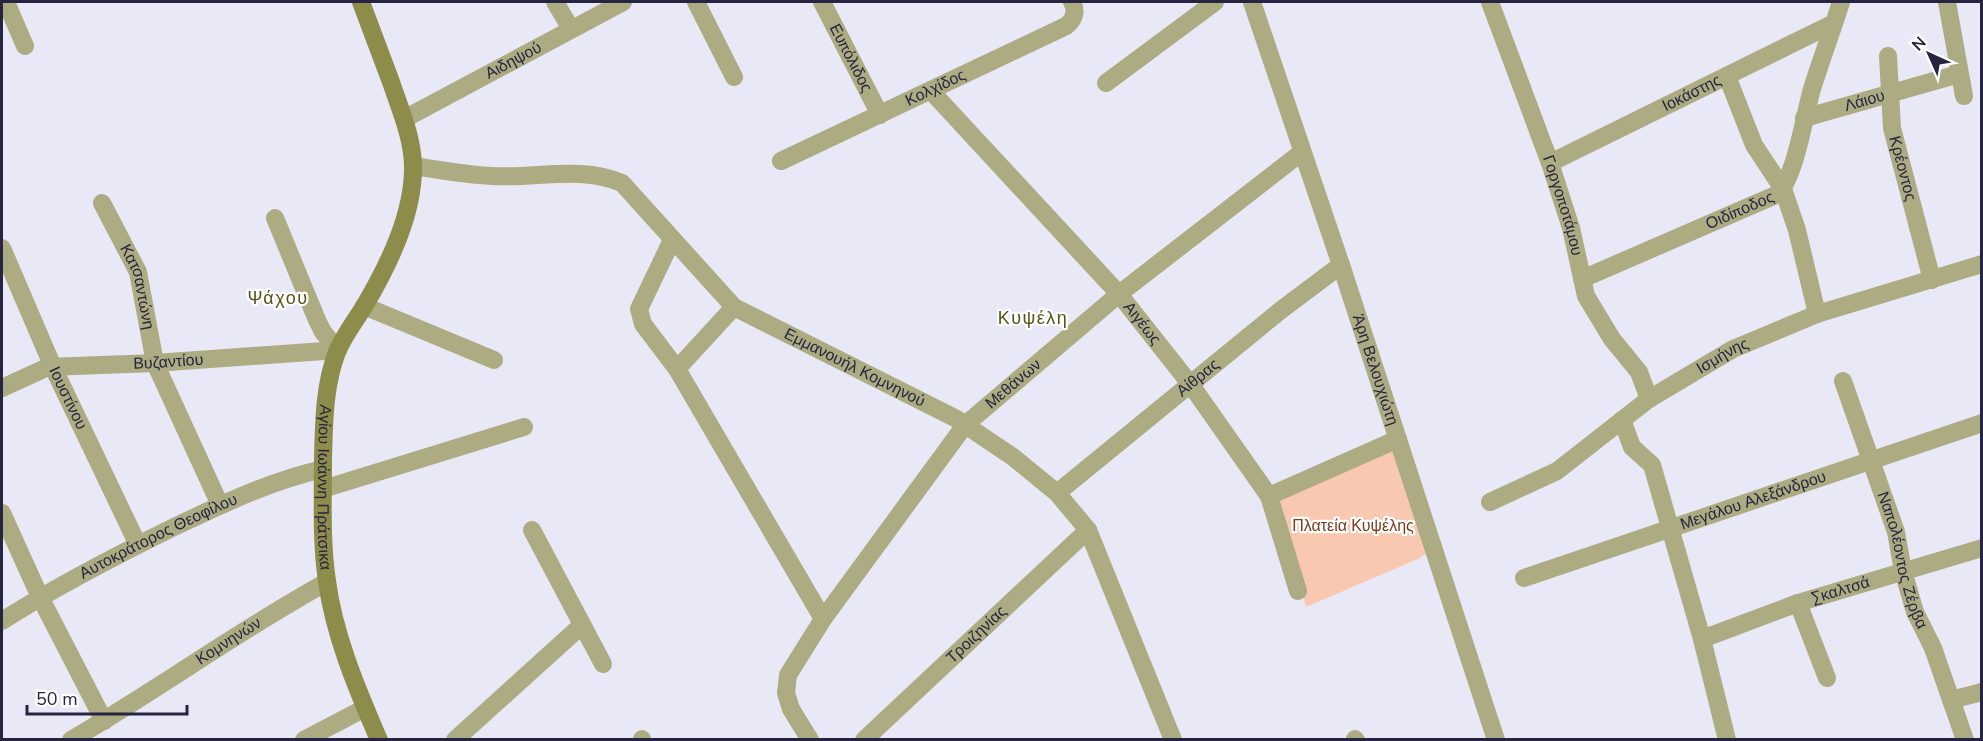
<svg xmlns="http://www.w3.org/2000/svg" width="1983" height="741" viewBox="0 0 1983 741" font-family="'Nunito Sans',sans-serif">
	<rect width="100%" height="100%" fill="#e8e8f7"/>
	<path fill="#f9c8b1" d="M1393,447L1427,553L1420,558L1306,607L1276,500Z"/>
	<g fill="none" stroke-linecap="round" stroke-linejoin="round">
		<g stroke="#acab81" stroke-width="18">
			<path d="M6,2L25,46"/>
			<path d="M555,2L571,29"/>
			<path d="M696,2L734,77"/>
			<path id="s1" d="M822,2L880,115"/>
			<path id="s2" d="M1252,2L1341,265L1496,740"/>
			<path id="s3" d="M1490,2L1550,163L1571,228L1586,296L1612,339L1639,372L1649,399"/>
			<path d="M1947,2L1964,96"/>
			<path id="s4" d="M1888,56L1892,128L1932,280"/>
			<path d="M1727,76L1754,145L1783,189L1797,230L1817,314"/>
			<path d="M1106,83L1215,2"/>
			<path id="s5" d="M931,91L1119,294L1191,385L1269,496L1298,591"/>
			<path id="s6" d="M1804,118L1959,74"/>
			<path id="s7" d="M404,119L623,2"/>
			<path id="s8" d="M781,161L1066,26C1074,20 1077,11 1072,2"/>
			<path id="s9" d="M1550,163L1834,23"/>
			<path id="s10" d="M413,166C439,170 466,175 492,176C535,179 581,165 622,183L734,307L955,418L1013,457L1057,493L1088,530L1173,740"/>
			<path id="s11" d="M102,203L138,272L155,363L220,505"/>
			<path d="M275,218L317,320L323,332L338,350"/>
			<path d="M672,240L639,309L643,324L677,369L823,619"/>
			<path id="s12" d="M2,248L53,367L138,545"/>
			<path id="s13" d="M1582,279L1778,194C1796,174 1804,117 1812,89C1821,60 1832,31 1841,2"/>
			<path d="M364,306L494,360"/>
			<path d="M677,369L734,307"/>
			<path id="s14" d="M1843,381L1896,532L1903,571L1915,612L1933,648L1965,740"/>
			<path id="s15" d="M2,388L48,367L155,363L338,350"/>
			<path d="M1622,420L1632,447L1652,465L1702,639L1727,740"/>
			<path d="M323,489L524,427"/>
			<path id="s16" d="M1057,493L1281,310L1341,265"/>
			<path d="M1269,496L1398,439"/>
			<path id="s17" d="M1490,502L1557,471L1649,399L1733,349L1817,314L1982,264"/>
			<path d="M2,513L40,597L104,721"/>
			<path d="M532,530L603,664"/>
			<path id="s18" d="M1524,578L1982,423"/>
			<path d="M1798,603L1827,678"/>
			<path id="s19" d="M2,621C57,586 115,556 174,527C223,504 270,481 323,469"/>
			<path id="s20" d="M1702,639L1798,603L1982,548"/>
			<path d="M1951,700L1982,692"/>
			<path d="M642,739V740"/>
			<path d="M1355,739L1356,740"/>
			<path id="s21" d="M71,740C158,690 239,630 327,582"/>
			<path d="M304,740L365,708"/>
			<path d="M455,740L582,625"/>
			<path id="s22" d="M810,740L791,709L786,693L788,675L823,619L965,425L1119,294L1302,152"/>
			<path id="s23" d="M864,740L1088,530"/>
		</g>
		<path stroke="#8e8c4b" stroke-width="18" id="s24" d="M361,2C371,28 381,55 391,82C400,109 412,136 413,165C414,213 389,264 365,305C356,320 344,335 337,352C324,386 324,423 323,459C323,499 321,541 327,581C334,635 357,689 379,740"/>
	</g>
	<g text-anchor="middle" dominant-baseline="central" stroke-width="4.5" stroke-linejoin="round" paint-order="stroke">
		<g font-size="16" fill="#272441" stroke="#fff">
			<text stroke="none"><textPath href="#s1" startOffset="63">Ευπόλιδος</textPath></text>
			<text stroke="none"><textPath href="#s7" startOffset="124">Αιδηψού</textPath></text>
			<text stroke="none"><textPath href="#s8" startOffset="171">Κολχίδος</textPath></text>
			<text stroke="none"><textPath href="#s9" startOffset="158">Ιοκάστης</textPath></text>
			<text stroke="none"><textPath href="#s6" startOffset="63">Λάιου</textPath></text>
			<text stroke="none"><textPath href="#s4" startOffset="114">Κρέοντος</textPath></text>
			<text stroke="none"><textPath href="#s3" startOffset="216">Γοργοποτάμου</textPath></text>
			<text stroke="none"><textPath href="#s13" startOffset="172">Οιδίποδος</textPath></text>
			<text stroke="none"><textPath href="#s11" startOffset="92">Κατσαντώνη</textPath></text>
			<text stroke="none"><textPath href="#s5" startOffset="314">Αιγέως</textPath></text>
			<text stroke="none"><textPath href="#s17" startOffset="276">Ισμήνης</textPath></text>
			<text stroke="none"><textPath href="#s15" startOffset="171">Βυζαντίου</textPath></text>
			<text stroke="none"><textPath href="#s10" startOffset="513">Εμμανουήλ Κομνηνού</textPath></text>
			<text stroke="none"><textPath href="#s2" startOffset="388">Άρη Βελουχιώτη</textPath></text>
			<text stroke="none"><textPath href="#s16" startOffset="182">Αίθρας</textPath></text>
			<text stroke="none"><textPath href="#s22" startOffset="441">Μεθάνων</textPath></text>
			<text stroke="none"><textPath href="#s12" startOffset="164">Ιουστίνου</textPath></text>
			<text stroke="none"><textPath href="#s24" startOffset="513">Αγίου Ιωάννη Πράτσικα</textPath></text>
			<text stroke="none"><textPath href="#s18" startOffset="242">Μεγάλου Αλεξάνδρου</textPath></text>
			<text stroke="none"><textPath href="#s19" startOffset="178">Αυτοκράτορος Θεοφίλου</textPath></text>
			<text stroke="none"><textPath href="#s14" startOffset="189">Ναπολέοντος Ζέρβα</textPath></text>
			<text stroke="none"><textPath href="#s20" startOffset="147">Σκαλτσά</textPath></text>
			<text stroke="none"><textPath href="#s23" startOffset="154">Τροιζηνίας</textPath></text>
			<text stroke="none"><textPath href="#s21" startOffset="186">Κομνηνών</textPath></text>
		</g>
		<g font-size="16" fill="#773b1b" stroke="#fff">
			<text x="1353" y="526">Πλατεία Κυψέλης</text>
		</g>
		<g font-size="18" letter-spacing="1.5" fill="#565316" stroke="#fff">
			<text x="278" y="298">Ψάχου</text>
			<text x="1033" y="318">Κυψέλη</text>
		</g>
	</g>
	<rect width="1983" height="741" fill="none" stroke="#272441" stroke-width="6"/>
	<g transform="translate(1929 54) rotate(315)" stroke="#ffffff" stroke-width="4.5" paint-order="stroke">
	<path d="M0-4.5L10 22L0 15L-10 22Z" fill="#272441"/>
	<text y="-9" font-size="16" font-weight="bold" text-anchor="middle" fill="#272441">N</text>
	</g>
	<path d="M27 705v9h160v-9" fill="none" stroke="#272441" stroke-width="3"/>
	<text x="36" y="705" font-size="18" fill="#272441" stroke="#ffffff" stroke-width="4.5" paint-order="stroke">50 m</text>
</svg>
